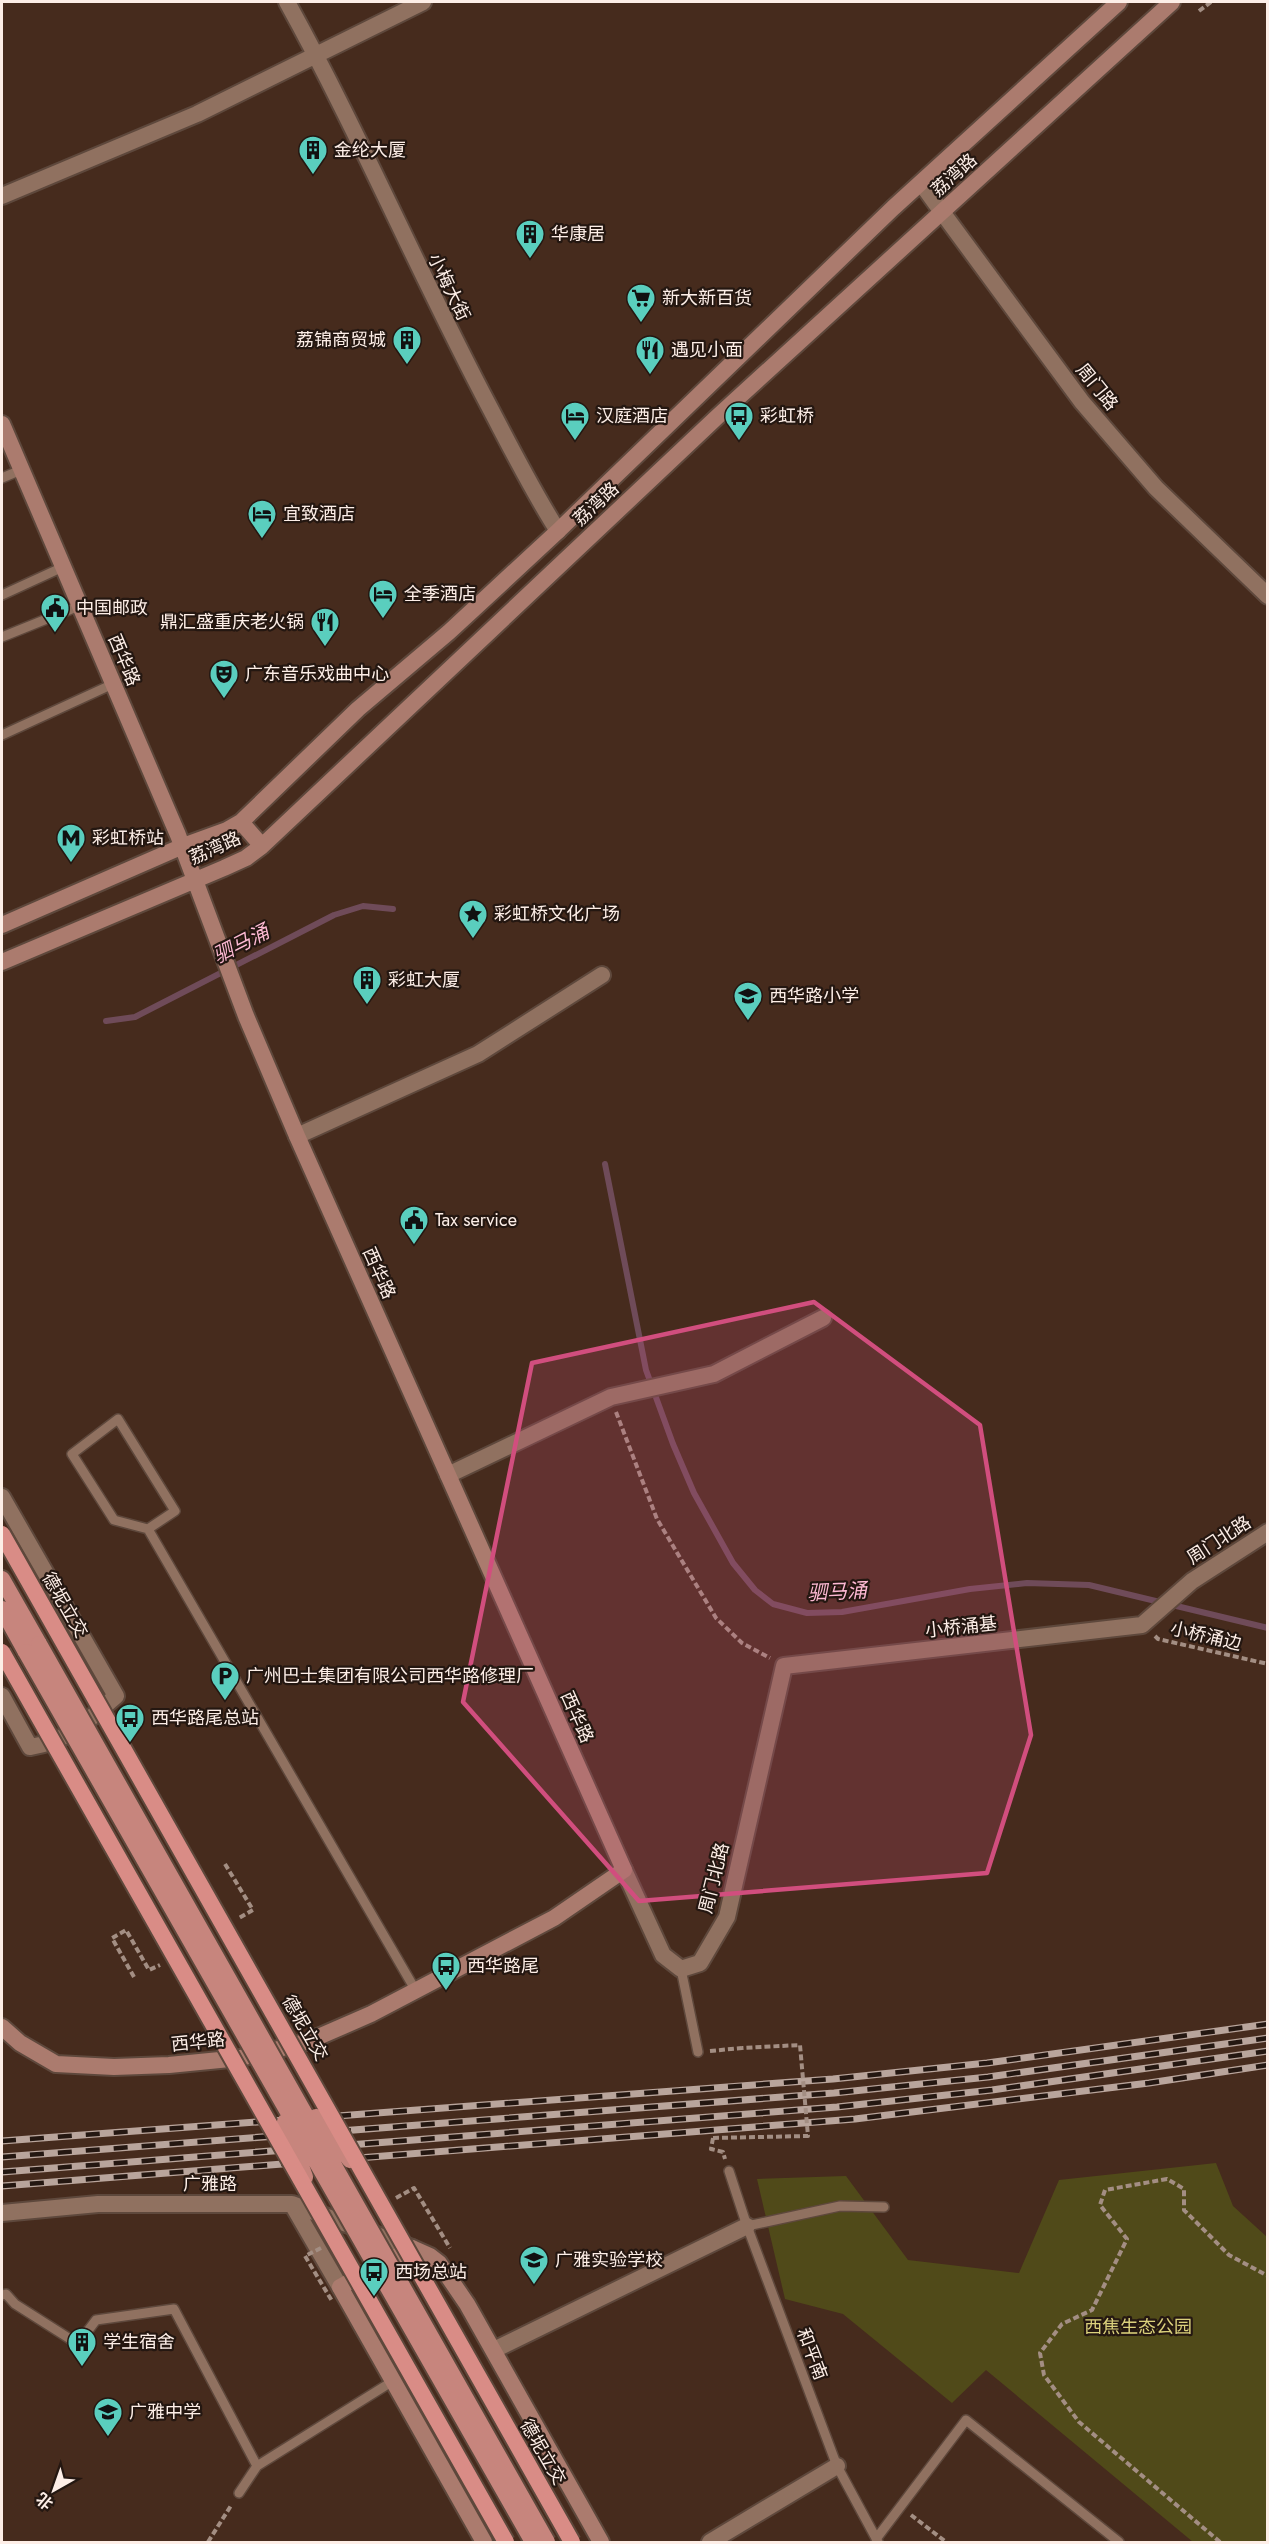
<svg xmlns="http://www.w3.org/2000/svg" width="1269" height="2544" viewBox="0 0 1269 2544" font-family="Jost,'Noto Sans SC',sans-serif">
	<rect width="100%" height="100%" fill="#462b1d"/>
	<path fill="#504a19" d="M1216,2163L1233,2206L1267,2237V2542H1193L986,2370L952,2403L843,2314L785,2299L757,2179L846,2176L908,2260L1019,2273L1059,2180Z"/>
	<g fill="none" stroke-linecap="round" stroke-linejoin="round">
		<path stroke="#6f4b59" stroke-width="6" d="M106,1021L135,1017L334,915L363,906L393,909
			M605,1164L646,1370L673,1444L694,1493L733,1563L755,1590L773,1604L807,1613L842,1612L970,1589L1027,1583L1089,1585L1268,1628"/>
		<g stroke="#5e483c" stroke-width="12">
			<path id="service" d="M2,478L21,470
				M2,595L63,567
				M2,637L79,606
				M2,735L113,684
				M148,1529L175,1511L118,1419L72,1454L114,1520L148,1529L416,1991
				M681,1969L698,2052
				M729,2171L747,2226L837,2466L878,2542
				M747,2226L840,2206L884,2207
				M2,2295L6,2294L15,2304L78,2344L96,2320L174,2309L257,2466
				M239,2493L257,2466L393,2381
				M876,2539L966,2420L1119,2542"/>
		</g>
		<g stroke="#5e483c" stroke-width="20">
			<path id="minor" d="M287,2C360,134 419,274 490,408C512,450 533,492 558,531
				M921,183L942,212
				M2,196L197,114L423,2
				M297,1136L478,1054L602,975
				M448,1475L611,1397L714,1374L823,1318
				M2,1497L116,1696C87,1721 70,1741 30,1747L2,1696
				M624,1870L663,1955L681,1969L700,1963L727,1917L784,1666L1142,1625L1192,1581L1268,1532
				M292,2204L340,2287
				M2,2213L98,2204H292L412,2248
				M495,2352L498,2348L747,2226
				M710,2542L837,2466"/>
		</g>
		<g stroke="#5e483c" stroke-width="20">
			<path id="tertiary" d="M942,212L1082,402L1156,488L1268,596"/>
		</g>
		<g stroke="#5e483c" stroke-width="20">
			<path id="secondary" d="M2,424L178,835L246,1016L297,1136L624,1870L554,1918L371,2014L309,2041L271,2051L240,2058L169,2065L114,2067L56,2064L20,2043L2,2027
				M241,822L262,846
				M2,925L183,846L227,830L241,822L358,709L449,632L558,531L893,208L1119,2
				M2,962L224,868L246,858L262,846L717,417L1172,2
				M484,2542L340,2287L412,2248L430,2256L439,2263L467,2304L601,2542"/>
		</g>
		<g stroke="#5e483c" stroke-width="20">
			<path id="primary" d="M2,1579L39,1644
				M2,1609L26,1652"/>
		</g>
		<path stroke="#a38e83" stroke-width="4" stroke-dasharray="6 3" stroke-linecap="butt" d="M1199,11L1211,2
			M616,1412L657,1519L716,1618L742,1643L770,1658
			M1155,1636L1158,1639L1268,1664
			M134,1977L112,1938L126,1930L149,1970L160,1965
			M710,2051L742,2048
			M713,2138L711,2149L723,2152L725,2159
			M396,2198L414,2188L450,2248
			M911,2515L946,2542
			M208,2542L232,2504
			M1220,2542L1079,2422L1044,2375L1040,2353L1062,2324L1092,2310L1127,2239L1100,2205L1105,2190L1167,2179L1184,2189V2210L1229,2255L1268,2276"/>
		<use href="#service" stroke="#907160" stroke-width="9"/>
		<use href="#minor" stroke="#907160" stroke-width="16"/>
		<use href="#tertiary" stroke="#907160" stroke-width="16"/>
		<use href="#secondary" stroke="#ab7b6e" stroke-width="16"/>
		<use href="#primary" stroke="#c7857d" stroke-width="16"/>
		<g stroke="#b9a59c" stroke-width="7">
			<path id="rail" d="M2,2141L833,2079L987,2063L1268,2024
				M2,2157L834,2093L988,2077L1268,2038
				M2,2172L837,2107L992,2090L1268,2051
				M2,2186L855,2119L1149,2083L1268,2065"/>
		</g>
		<use href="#rail" stroke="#241711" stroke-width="4.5" stroke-dasharray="14" stroke-linecap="butt"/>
		<g stroke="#5e483c" stroke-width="20" stroke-linecap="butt">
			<path id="primary-bridge" d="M39,1644L547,2542
				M26,1652L533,2542
				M316,2117L350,2160
				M285,2122L305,2177"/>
		</g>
		<g stroke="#5e483c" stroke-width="20" stroke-linecap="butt">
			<path id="trunk-bridge" d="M2,1534L572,2542
				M2,1652L506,2542"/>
		</g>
		<path stroke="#a38e83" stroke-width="4" stroke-dasharray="6 3" stroke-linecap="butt" d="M225,1864L253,1910L239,1918
			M713,2138L808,2136L800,2045L742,2048
			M321,2248L305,2256L332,2301"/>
		<use href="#primary-bridge" stroke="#c7857d" stroke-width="16"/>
		<use href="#trunk-bridge" stroke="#d98c86" stroke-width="16"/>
	</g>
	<path fill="#d14e7e" fill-opacity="0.2" stroke="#d14e7e" stroke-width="4.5" stroke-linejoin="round" d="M814,1302L980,1425L1031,1735L987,1873L639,1901L463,1702L532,1363Z"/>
	<defs>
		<g id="building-pin" transform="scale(1.5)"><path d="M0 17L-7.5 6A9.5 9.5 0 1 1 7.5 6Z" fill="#5acebe" stroke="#241711"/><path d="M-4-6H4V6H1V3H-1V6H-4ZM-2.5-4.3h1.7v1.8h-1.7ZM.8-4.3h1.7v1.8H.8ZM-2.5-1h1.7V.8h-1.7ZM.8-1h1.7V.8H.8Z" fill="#111"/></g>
		<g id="supermarket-pin" transform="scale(1.5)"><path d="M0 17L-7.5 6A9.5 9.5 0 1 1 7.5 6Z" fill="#5acebe" stroke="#241711"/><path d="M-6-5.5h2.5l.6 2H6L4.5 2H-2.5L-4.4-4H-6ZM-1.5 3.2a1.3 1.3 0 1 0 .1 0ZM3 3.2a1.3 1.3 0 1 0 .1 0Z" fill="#111"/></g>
		<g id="restaurant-pin" transform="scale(1.5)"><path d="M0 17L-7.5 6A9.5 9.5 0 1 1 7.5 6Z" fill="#5acebe" stroke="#241711"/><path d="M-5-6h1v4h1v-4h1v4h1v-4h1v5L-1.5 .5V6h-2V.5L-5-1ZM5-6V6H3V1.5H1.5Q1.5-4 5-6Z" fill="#111"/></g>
		<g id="hotel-pin" transform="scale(1.5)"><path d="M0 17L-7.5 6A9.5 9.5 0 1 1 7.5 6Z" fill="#5acebe" stroke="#241711"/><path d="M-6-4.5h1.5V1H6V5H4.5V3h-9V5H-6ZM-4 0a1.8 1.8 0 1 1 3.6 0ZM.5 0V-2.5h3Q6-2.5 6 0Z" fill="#111"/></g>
		<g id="bus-pin" transform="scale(1.5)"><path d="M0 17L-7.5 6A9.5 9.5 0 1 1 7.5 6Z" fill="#5acebe" stroke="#241711"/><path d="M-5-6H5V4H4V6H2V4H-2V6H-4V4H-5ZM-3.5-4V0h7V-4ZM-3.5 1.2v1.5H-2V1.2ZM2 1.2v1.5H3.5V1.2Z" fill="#111"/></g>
		<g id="civic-pin" transform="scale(1.5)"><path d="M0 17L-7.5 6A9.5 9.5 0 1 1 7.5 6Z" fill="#5acebe" stroke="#241711"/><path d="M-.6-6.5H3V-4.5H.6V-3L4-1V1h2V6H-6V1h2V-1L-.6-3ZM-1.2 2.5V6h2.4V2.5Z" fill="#111"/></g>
		<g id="theatre-pin" transform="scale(1.5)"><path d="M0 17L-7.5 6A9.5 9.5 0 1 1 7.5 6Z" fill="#5acebe" stroke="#241711"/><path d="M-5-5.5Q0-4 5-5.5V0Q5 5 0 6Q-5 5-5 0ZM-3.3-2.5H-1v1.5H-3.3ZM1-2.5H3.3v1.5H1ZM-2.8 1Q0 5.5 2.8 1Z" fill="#111"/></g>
		<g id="metro-pin" transform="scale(1.5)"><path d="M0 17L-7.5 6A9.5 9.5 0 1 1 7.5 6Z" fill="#5acebe" stroke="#241711"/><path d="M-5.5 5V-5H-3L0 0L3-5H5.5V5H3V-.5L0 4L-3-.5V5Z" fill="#111"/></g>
		<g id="sight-pin" transform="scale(1.5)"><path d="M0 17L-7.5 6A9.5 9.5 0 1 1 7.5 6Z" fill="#5acebe" stroke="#241711"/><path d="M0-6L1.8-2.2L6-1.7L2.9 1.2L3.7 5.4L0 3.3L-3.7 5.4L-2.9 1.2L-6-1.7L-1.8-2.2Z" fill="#111"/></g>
		<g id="school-pin" transform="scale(1.5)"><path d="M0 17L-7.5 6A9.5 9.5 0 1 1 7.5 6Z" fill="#5acebe" stroke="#241711"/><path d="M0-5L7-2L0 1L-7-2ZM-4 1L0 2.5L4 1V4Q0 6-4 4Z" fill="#111"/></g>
		<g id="parking-pin" transform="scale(1.5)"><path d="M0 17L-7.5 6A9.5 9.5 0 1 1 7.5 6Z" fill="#5acebe" stroke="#241711"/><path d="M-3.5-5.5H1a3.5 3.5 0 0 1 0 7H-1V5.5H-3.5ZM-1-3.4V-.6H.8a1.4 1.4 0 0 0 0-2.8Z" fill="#111"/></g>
	</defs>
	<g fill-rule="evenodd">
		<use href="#building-pin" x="313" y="150"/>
		<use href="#building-pin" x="530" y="234"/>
		<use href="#supermarket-pin" x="641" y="298"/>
		<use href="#building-pin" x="407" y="340"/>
		<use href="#restaurant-pin" x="650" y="350"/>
		<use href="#hotel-pin" x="575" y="416"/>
		<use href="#bus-pin" x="739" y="416"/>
		<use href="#hotel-pin" x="262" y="514"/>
		<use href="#hotel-pin" x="383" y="594"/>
		<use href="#civic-pin" x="55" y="608"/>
		<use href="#restaurant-pin" x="325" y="622"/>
		<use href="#theatre-pin" x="224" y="674"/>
		<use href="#metro-pin" x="71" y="838"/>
		<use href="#sight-pin" x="473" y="914"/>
		<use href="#building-pin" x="367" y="980"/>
		<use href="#school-pin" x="748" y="996"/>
		<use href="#civic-pin" x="414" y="1220"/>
		<use href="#parking-pin" x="225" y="1676"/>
		<use href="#bus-pin" x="130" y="1718"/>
		<use href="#bus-pin" x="446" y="1966"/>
		<use href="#school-pin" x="534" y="2260"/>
		<use href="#bus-pin" x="374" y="2272"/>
		<use href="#building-pin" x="82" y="2342"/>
		<use href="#school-pin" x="108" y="2412"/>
	</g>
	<g text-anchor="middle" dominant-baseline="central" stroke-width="4.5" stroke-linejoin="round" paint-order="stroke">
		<g font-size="18" fill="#fdeee7" stroke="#241711" text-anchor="start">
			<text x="334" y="150">金纶大厦</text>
			<text x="551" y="234">华康居</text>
			<text x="662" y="298">新大新百货</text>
			<text x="386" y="340" text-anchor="end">荔锦商贸城</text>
			<text x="671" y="350">遇见小面</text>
			<text x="596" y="416">汉庭酒店</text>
			<text x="760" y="416">彩虹桥</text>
			<text x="283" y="514">宜致酒店</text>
			<text x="404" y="594">全季酒店</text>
			<text x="76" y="608">中国邮政</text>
			<text x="304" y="622" text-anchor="end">鼎汇盛重庆老火锅</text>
			<text x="245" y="674">广东音乐戏曲中心</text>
			<text x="92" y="838">彩虹桥站</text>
			<text x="494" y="914">彩虹桥文化广场</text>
			<text x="388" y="980">彩虹大厦</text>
			<text x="769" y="996">西华路小学</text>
			<text x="435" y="1220">Tax service</text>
			<text x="246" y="1676">广州巴士集团有限公司西华路修理厂</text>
			<text x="151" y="1718">西华路尾总站</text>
			<text x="467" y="1966">西华路尾</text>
			<text x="555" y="2260">广雅实验学校</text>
			<text x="395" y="2272">西场总站</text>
			<text x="103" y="2342">学生宿舍</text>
			<text x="129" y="2412">广雅中学</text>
		</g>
		<g font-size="18" fill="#fdeee7" stroke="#241711">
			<text transform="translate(954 175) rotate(-42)">荔湾路</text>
			<text transform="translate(449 287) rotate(64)">小梅大街</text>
			<text transform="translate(1097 387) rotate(51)">周门路</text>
			<text transform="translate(596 504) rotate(-43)">荔湾路</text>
			<text transform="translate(124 660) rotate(67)">西华路</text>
			<text transform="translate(215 848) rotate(-24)">荔湾路</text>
			<text transform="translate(379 1273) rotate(66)">西华路</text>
			<text transform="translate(1219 1540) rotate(-33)">周门北路</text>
			<text transform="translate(65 1605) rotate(60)">德坭立交</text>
			<text transform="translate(961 1627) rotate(-6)">小桥涌基</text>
			<text transform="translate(1206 1636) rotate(13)">小桥涌边</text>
			<text transform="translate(577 1717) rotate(66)">西华路</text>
			<text transform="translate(714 1878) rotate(-76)">周门北路</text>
			<text transform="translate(305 2028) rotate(60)">德坭立交</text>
			<text transform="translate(198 2042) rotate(-6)">西华路</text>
			<text x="210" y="2184">广雅路</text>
			<text transform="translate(812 2354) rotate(69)">和平南</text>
			<text transform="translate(543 2452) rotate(60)">德坭立交</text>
		</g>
		<g font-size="18" fill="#dbd17c" stroke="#241711">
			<text x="1138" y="2327">西焦生态公园</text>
		</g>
		<g font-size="20" font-style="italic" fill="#fdb9d3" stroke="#241711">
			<text transform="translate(241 944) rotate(-27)">驷马涌</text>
			<text transform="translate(837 1592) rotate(-3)">驷马涌</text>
		</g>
	</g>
	<rect width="1269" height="2544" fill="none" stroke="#fdeee7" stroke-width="6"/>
	<g transform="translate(54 2490) rotate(220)" stroke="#241711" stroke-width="4.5" paint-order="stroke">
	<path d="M0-4.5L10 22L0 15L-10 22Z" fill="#fdeee7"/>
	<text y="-9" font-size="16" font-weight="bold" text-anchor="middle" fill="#fdeee7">北</text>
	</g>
</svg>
